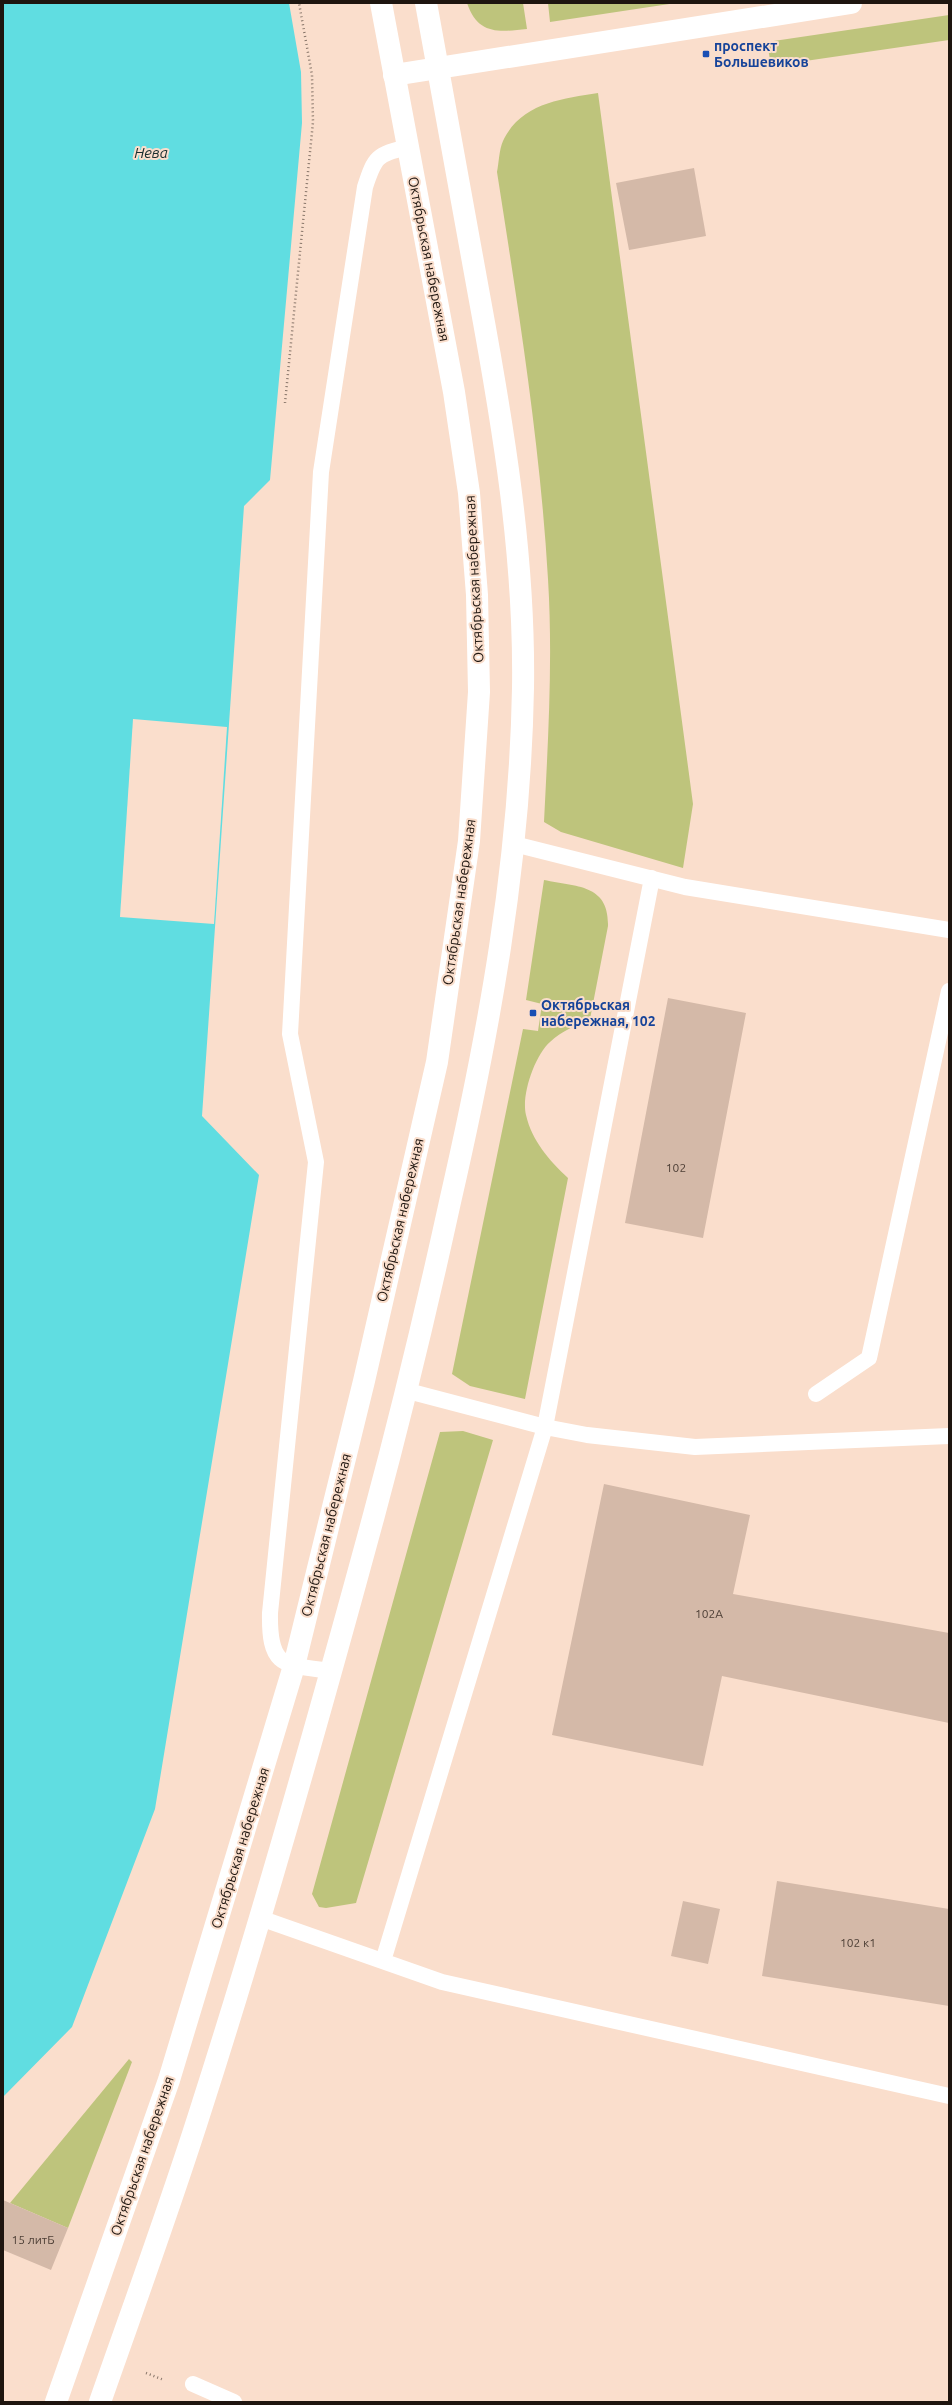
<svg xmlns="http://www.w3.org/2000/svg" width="952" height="2405" viewBox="0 0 952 2405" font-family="Ubuntu,sans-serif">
	<rect width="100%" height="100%" fill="#fadecc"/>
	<path fill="#bec47c" d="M467,3H523L527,29C498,32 478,35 467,3Z
		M548,3H676L550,22Z
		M949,15V40L771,66L767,42Z
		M598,93L693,804L683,868L561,832L544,822C548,741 553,660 548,579C540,442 518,307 497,172C499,162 499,150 503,141C521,103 561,99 598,93Z
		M544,880C577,887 609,884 608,926L590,1019C576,1025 562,1031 550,1042C535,1055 521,1095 526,1115C532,1141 549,1160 568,1178L525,1399L470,1386L452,1374L523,1029L538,1031L542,1004L526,1000Z
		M463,1431L493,1440L356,1903L326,1908L319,1907L312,1894L440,1432Z
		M129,2059L132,2062L68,2228L10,2203Z"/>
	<path fill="#60dde1" d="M3,3H289L301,72L302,123L270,480L244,506L202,1116L259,1175L155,1809L72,2027L3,2097Z"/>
	<path fill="#fadecc" d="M133,719L227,727L214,924L120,917Z"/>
	<path fill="#d4b9a8" d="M694,168L706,236L629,250L616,183Z
		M668,998L746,1013L703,1238L625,1223Z
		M604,1484L750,1515L733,1594L949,1633V1723L722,1676L703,1766L552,1735Z
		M777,1881L949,1909V2006L762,1976Z
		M683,1901L720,1909L708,1964L671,1956Z
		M3,2200L68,2228L51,2270L3,2250Z"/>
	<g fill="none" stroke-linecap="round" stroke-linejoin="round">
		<path stroke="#88766a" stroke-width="2.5" stroke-dasharray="1 3" stroke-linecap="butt" d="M285,403L313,122L312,75L299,3
			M146,2373L164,2380"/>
		<path stroke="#fff" stroke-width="16" d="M514,844L685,887L949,930
			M408,1391L545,1427L587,1435L695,1447L949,1436
			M816,1394L869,1358L949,991
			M332,1671C283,1665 269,1668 270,1613L316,1162L290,1034L321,472L365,187C375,156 377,155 407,147
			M260,1918L442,1982L949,2096
			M383,1961L545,1427L652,878
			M193,2384L234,2402"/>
		<path stroke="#fff" stroke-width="22" d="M394,75L851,3"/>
		<path stroke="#fff" stroke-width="22" d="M56,2402L169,2080L294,1666L364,1381L437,1062L469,841L479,692L477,595L469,493L454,392L381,3
			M100,2402C134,2305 170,2207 201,2109C264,1913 320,1714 374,1515C402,1411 427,1307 450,1202C489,1032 520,864 523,688C525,556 503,425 479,295C461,198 444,100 426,3"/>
	</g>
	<g fill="#1a4fb4" stroke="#fadecc" stroke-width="1.5">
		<rect x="702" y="50" width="8" height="8" rx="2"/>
		<rect x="529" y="1009" width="8" height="8" rx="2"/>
	</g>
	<g text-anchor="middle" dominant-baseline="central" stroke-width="4" stroke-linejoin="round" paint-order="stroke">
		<g font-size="12" fill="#4c3e35">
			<text x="676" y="1167">102</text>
			<text x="709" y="1613">102А</text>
			<text x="858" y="1942">102 к1</text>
			<text x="33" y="2239">15 литБ</text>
		</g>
		<g font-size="14" font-weight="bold" fill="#164399" stroke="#fadecc" text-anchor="start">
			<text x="714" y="46">проспект<tspan x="714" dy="16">Большевиков</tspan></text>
			<text x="541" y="1005">Октябрьская<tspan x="541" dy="16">набережная, 102</tspan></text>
		</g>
		<g font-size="14" fill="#1e150f" stroke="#fadecc">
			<text transform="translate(429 259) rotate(79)">Октябрьская набережная</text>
			<text transform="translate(474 579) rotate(-93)">Октябрьская набережная</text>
			<text transform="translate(459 902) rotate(-82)">Октябрьская набережная</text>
			<text transform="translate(400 1220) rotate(-77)">Октябрьская набережная</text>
			<text transform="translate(326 1535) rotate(-76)">Октябрьская набережная</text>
			<text transform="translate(240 1848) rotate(-73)">Октябрьская набережная</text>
			<text transform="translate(142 2156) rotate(-71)">Октябрьская набережная</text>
		</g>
		<g font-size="15" font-style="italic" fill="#182e2f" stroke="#fadecc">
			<text x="151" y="152">Нева</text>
		</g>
	</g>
	<rect width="952" height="2405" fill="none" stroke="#1e150f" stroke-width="8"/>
</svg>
